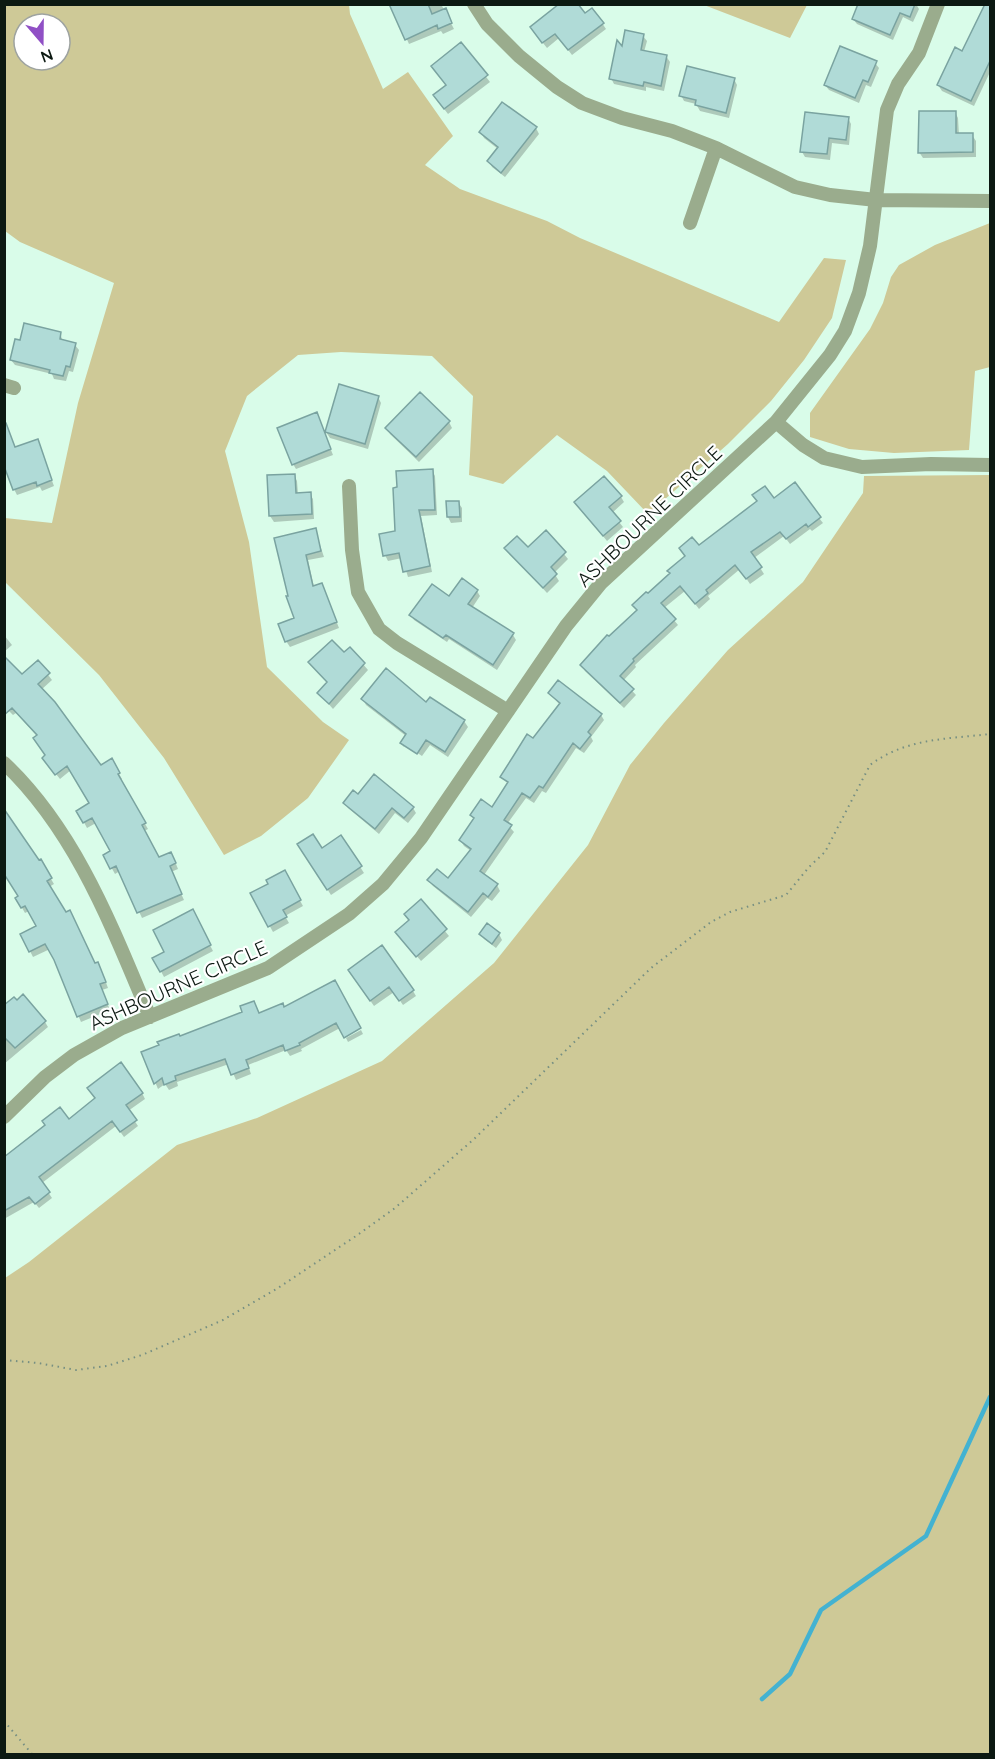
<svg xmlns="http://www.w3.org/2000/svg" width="995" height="1759" viewBox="0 0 995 1759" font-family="Quicksand,sans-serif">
	<rect width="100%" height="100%" fill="#d9fce9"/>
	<path fill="#cec997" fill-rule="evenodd" d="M4,5H349L350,14L383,89L408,72L453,136L425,165L460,189L547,221L580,238L779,322L824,258L846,260L832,318L804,360L771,401L728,444L648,514L607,471L557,435L503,484L469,475L473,396L432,356L341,352L298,355L247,396L225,451L249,542L267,667L323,722L349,740L308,798L261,836L224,855L164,758L99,675L5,582V518L52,523L78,403L114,283L20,242L5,231ZM24,24H60V60H24Z
		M704,5H807L790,38Z
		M990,223V367L975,371L969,450L894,453L849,449L810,437V413L870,329L883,303L891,277L899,265L935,245Z
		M990,475V1754H5V1278L29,1262L177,1145L257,1118L382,1061L494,963L588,845L630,765L664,723L728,650L803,582L863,493L864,476Z"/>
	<path fill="#0003" d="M391,4H441L454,29L443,34L441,31L409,44Z
		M867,4H916L919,9L913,22L903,17L893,40L857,24L853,19Z
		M987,4H990V72L974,106L942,91L938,85L963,53Z
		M585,15L602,23L606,29L572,55L559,38L547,48L535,33Z
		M643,36L647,41L644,52L666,56L670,62L664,91L646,87V91L614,84L611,78L622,49Z
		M461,44L490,82L448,114L438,101L447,86Z
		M875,63L879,68L871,87L866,85L859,103L829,90L825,85Z
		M734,79L737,85L729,118L700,111L696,104L684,101L681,95Z
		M955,112L958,118L959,135H972L976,141V157L923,158L919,152Z
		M848,118L851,124L849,145L832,143L830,160L805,157L802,152Z
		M536,128L539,134L505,177L492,167L489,161L498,149L484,138L481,132Z
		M60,333L63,342L75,345L79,350L73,372L69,371L66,381L54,379L52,374L15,365L11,360L21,342Z
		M420,394L449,422L452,428L419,462L390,434L387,428Z
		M378,397L381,403L368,449L330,438L326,432Z
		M319,420L333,455L296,469L293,464Z
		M37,441L54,486L42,491L40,487L17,495L14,489L15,448Z
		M432,470L435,476L437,515L421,516L432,572L408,577L402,558L388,561L385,555Z
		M294,475L297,481L298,494H310L313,499L314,519L274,522L270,516L268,476Z
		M621,497L624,502L612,513L623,527L607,541L576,503Z
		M774,500L819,518L823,523L812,531L810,529L790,544L784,536L754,558L764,574L750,584L740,569L708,596L710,599L699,609L685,591L664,608L678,625L635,665L636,667L623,681L636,695L624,708L585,671L582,665L638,612L634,605L648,595L698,547Z
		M458,502L462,508V522L451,523L448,517Z
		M315,530L324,557L308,560L314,587L324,590L339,628L290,647L286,641L296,619L289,597Z
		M546,532L568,559L554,573L559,581L547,593L506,548L528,549Z
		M477,591L480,596L472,608L513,635L516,640L497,670L449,639L447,642L414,620L411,615L449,598Z
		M4,635L12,645L4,652Z
		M350,649L368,670L333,709L319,693L328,683L310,662L344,655Z
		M38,662L52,680L41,690L100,767L111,760L122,779L120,780L148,829L144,831L159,859H174L178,869L171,872L184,900L142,918L120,871L115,874L105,856L112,852L96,823L87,828L78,811L91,804L71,770L60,779L48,764L47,756L38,737L16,713L13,715L4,706L22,676Z
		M549,693L601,715L604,720L591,737L593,741L584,753L576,748L546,793L542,791L534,803L526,798L507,824L514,832L484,875L497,885L500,891L492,901L487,898L471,917L433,886L429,881L448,880L471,851L464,846L461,841L475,820L472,815L492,809L509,785L502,777L560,705Z
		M363,699L426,705L430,699L464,721L468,727L448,757L430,745L422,756L404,744V747L401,743L406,736L366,705Z
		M358,796L413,808L416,813L408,823L395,813L379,834L348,808L345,803Z
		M341,837L364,873L331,895L299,845L321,850Z
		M40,861L54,884L49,887L95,964L101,969L108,988L102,990L110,1010L81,1022L50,949L33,957L30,951L39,927L29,911L25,913L17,899Z
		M284,872L303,906L285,916L289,923L273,932L252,894L270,884Z
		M420,901L449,936L421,961L397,933L409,921L405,915Z
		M192,911L213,951L164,977L154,958L166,952Z
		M481,934H499L502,940L496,948L484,939Z
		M353,976L413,991L416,996L403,1005L394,992L374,1006Z
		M335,982L340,1028L301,1049L302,1051L290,1056L286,1050L248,1065L251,1074L236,1080L229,1064L177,1082L178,1086L169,1090L165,1084L158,1089L143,1053L244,1013L254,1002L260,1014L284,1009Z
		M4,1012L45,1022L48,1027L4,1064Z
		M361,1030L363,1034L348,1042L346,1038Z
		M142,1093L145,1099L128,1111L138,1126L124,1137L116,1126L42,1183L52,1198L39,1208L34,1202L4,1219V1169L69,1121Z"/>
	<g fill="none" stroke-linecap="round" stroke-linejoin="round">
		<path stroke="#43b2d1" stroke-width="4.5" d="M762,1699L790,1674L821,1610L926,1536L990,1397"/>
	</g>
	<path fill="#b0dbd7" stroke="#7aa3a0" stroke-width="1.5" d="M389,4H428L432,14L446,8L452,23L438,29L437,25L405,40Z
		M559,4H578L585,13L592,8L604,23L568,50L555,34L542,43L530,27Z
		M858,4H915L910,17L900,13L890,35L852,19Z
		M985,4H990V61L971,101L937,85L955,47L962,51Z
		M625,30L644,34L641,50L667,55L661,86L644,82L643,86L609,79L617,40L622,46Z
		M461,42L488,75L444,109L433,95L446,85L431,66Z
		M840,46L877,61L868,82L863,80L855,98L824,85Z
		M687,66L735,78L726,113L695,105L696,100L679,96Z
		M502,102L537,127L501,173L487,161L498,147L479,132Z
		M919,111H956V133H973V152L918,153Z
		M805,112L849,117L846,140L829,138L827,154L800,152Z
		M24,323L61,332L60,339L76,343L70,367L66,366L63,376L49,373L50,370L10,360L15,339L20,340Z
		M339,384L379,396L365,444L325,432Z
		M420,392L450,421L416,457L385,428Z
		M317,412L331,449L292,465L277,428Z
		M4,423H6L15,447L38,439L52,480L37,486L36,482L13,490L4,466Z
		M433,469L435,510H419L430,566L403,572L399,553L383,556L379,534L395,531L393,488L397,487L396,471Z
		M295,474L296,493L311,492L312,514L269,516L267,475Z
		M604,476L622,496L609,507L621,521L603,536L574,502Z
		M795,482L821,517L808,527L806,524L786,539L780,532L751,552L762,567L746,579L735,565L706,590L708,593L695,604L680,586L661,603L676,619L633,659L634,661L620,676L634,689L620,703L580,665L607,635L609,636L637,610L632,605L646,592L648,593L670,573L667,571L685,556L679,548L692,537L699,545L757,501L752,495L765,486L774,498Z
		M446,501H459L460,517H447Z
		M316,528L321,551L306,555L313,586L322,583L337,622L285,642L278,624L294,618L286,596H288L274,538Z
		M546,530L566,552L551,567L557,574L543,588L504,548L517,536L528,547Z
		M462,578L478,590L468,604L514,633L493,665L446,635L443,638L409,615L432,584L449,596Z
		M332,640L344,652L350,647L365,663L329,704L317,693L327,682L308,662Z
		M4,656L22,674L38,660L50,673L38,684L55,702L101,765L112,758L120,773L118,774L146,823L142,825L159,857L171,852L176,863L170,866L182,894L137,913L116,866L110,869L103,855L110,851L92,818L83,823L76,811L89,803L67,766L55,775L42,758L45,755L33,738L37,735L12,708L4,715Z
		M386,668L426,702L430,697L465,720L445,752L426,740L417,754L400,743L406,734L361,699Z
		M558,680L602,714L588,732L591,735L580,749L573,743L543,788L539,786L530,798L522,793L504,820L512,825L480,871L498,884L488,897L483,893L468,912L427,880L437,869L448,878L471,849L459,840L474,818L470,815L481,799L492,807L508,782L500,777L514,755L527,734L533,738L560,703L548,693Z
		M374,774L414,807L404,818L392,808L375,829L343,803L353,790L358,794Z
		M4,809L39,860L41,859L52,878L47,881L66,912L70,910L95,963L98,962L106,982L100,984L108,1004L77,1017L54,960L45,944L29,952L20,934L36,926L25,906L21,908L15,898L18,896L4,874Z
		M313,834L322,848L341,835L362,866L327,890L297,844Z
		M285,870L301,900L283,910L287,917L268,927L250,893L268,884L266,880Z
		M421,899L447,929L416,957L395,932L409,920L404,914Z
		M193,909L211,945L160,972L152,958L164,952L153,930Z
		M487,923L500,933L492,944L479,934Z
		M382,945L414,990L399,1001L389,987L370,1001L348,970Z
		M335,980L361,1028L344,1038L336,1023L299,1043L300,1045L285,1051L283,1045L246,1060L249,1068L231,1075L225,1059L175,1076L176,1080L164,1085L162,1078L154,1084L141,1052L159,1045L157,1042L179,1034L180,1036L242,1012L240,1006L254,1001L259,1013L283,1003L284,1007Z
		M23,994L46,1021L15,1048L4,1037V1005L14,997L17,1000Z
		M121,1062L143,1093L126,1105L137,1120L120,1132L112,1121L39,1177L50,1192L35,1204L29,1197L4,1211V1157L45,1125L42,1121L60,1107L69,1119L95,1098L87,1088Z"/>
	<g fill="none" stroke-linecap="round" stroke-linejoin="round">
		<path stroke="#768f82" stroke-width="2" stroke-dasharray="1.5 4.5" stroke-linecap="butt" d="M4,1360L38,1363L76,1370L107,1366L142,1355L223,1320L278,1288L356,1236L395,1208L474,1139L651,968L711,922L730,912L786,895L809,867L825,852L870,765C906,738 948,739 990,734
			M4,1721L32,1754"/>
		<path stroke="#9aac8d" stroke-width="14" d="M474,4L487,24L519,56L557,87L582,103L622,118L672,131L716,148L795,187L830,195L876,200L990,201
			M690,223L716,148
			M4,385L14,388
			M776,422L803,445L824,458L862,467L931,464L990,465
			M349,486L352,550L358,592L379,629L397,643L508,711
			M4,763C76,831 112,927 150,1017
			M4,1117L45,1077L74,1055L122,1028L268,968L349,914L383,884L421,838L566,626L601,583L776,422L830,355L845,331L859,293L870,246L887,110L898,84L919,53L938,4"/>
	</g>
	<g text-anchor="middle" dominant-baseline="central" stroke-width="4.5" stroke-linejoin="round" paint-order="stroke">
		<g font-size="20" fill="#0c1912" stroke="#fff">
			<text transform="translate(649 516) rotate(-44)">ASHBOURNE CIRCLE</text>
			<text transform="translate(178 985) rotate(-24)">ASHBOURNE CIRCLE</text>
		</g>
	</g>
	<rect width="995" height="1759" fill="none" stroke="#0c1912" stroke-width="12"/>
	<g transform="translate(42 42) rotate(160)"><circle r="28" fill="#ffffff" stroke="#9ea3a0" stroke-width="1.5"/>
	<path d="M0-4.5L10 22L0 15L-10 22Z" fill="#9050c5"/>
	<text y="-9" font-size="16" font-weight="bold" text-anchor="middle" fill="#0c1912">N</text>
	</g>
</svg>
